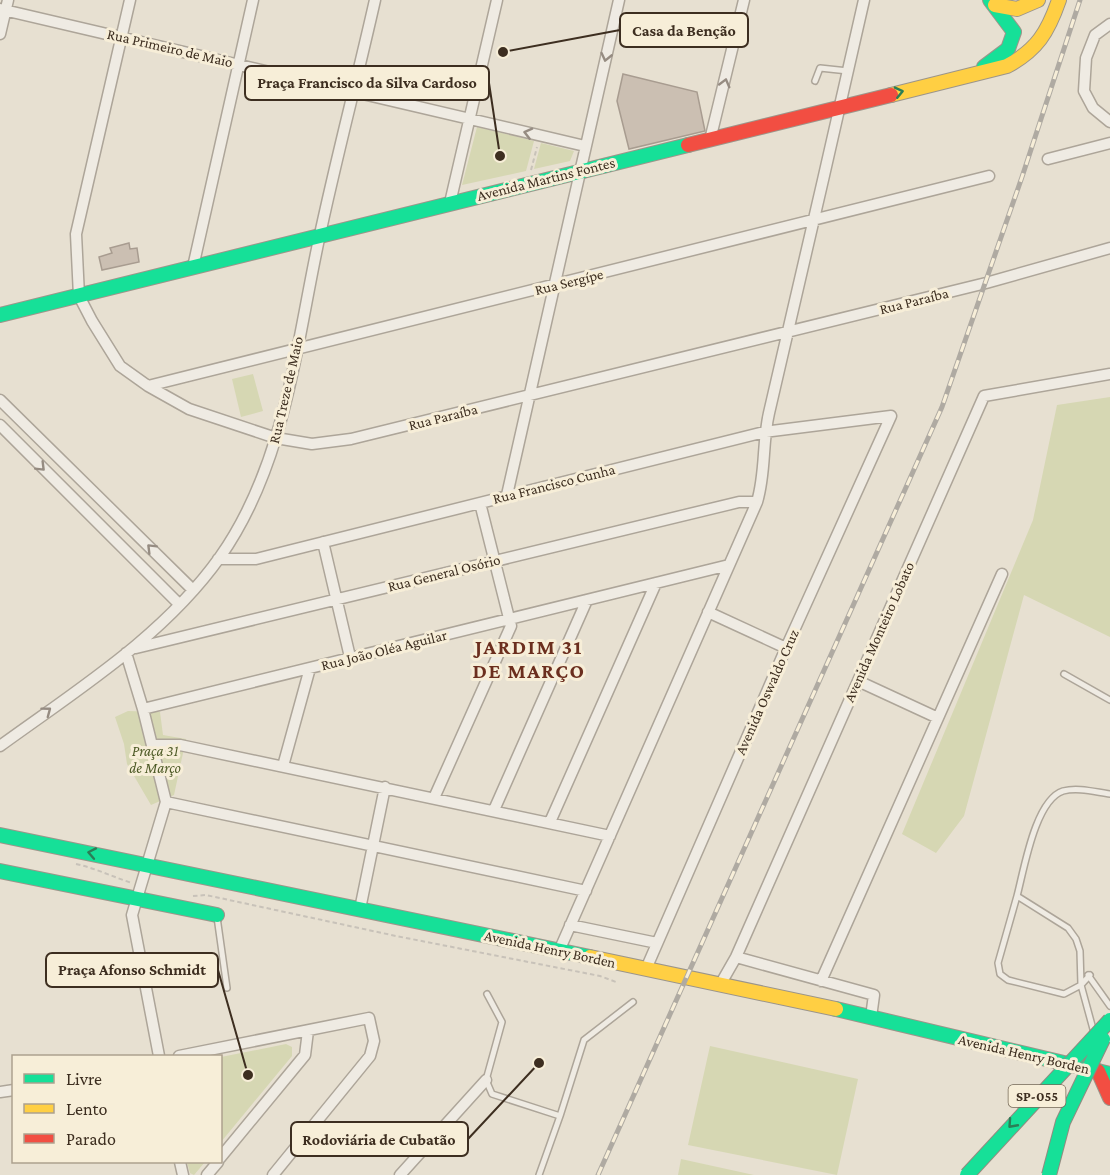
<svg xmlns="http://www.w3.org/2000/svg" width="1110" height="1175" viewBox="0 0 1110 1175" font-family="'Crimson Pro',serif">
	<rect width="100%" height="100%" fill="#e7e0d1"/>
	<path fill="#d6d7b3" d="M477,127L534,141L526,171L462,185Z
		M541,143L574,151L570,161L534,169Z
		M253,374L263,411L241,417L232,379Z
		M1110,397V637L1024,595L964,816L936,853L902,834L1033,520L1057,405Z
		M128,711L160,712L163,735L186,739L174,795L151,805L127,764L124,744L115,717Z
		M286,1044L292,1047V1056L221,1142V1057Z
		M710,1046L858,1079L837,1175L688,1145Z
		M681,1159L754,1175H678Z
		M187,1162H205L194,1175L190,1173Z"/>
	<path fill="#cbbfb2" stroke="#a89c90" stroke-width="1.5" d="M623,74L697,92L705,131L629,149L617,101Z
		M129,243L130,249L137,248L139,262L102,270L99,257L112,253L110,248Z"/>
	<g fill="none" stroke-linecap="round" stroke-linejoin="round">
		<g stroke="#ada599" stroke-width="8">
			<path id="lane" d="M815,81L820,68L848,71
				M1064,674L1110,700
				M1017,896L998,963L1000,974L1008,980L1064,994L1081,985L1090,975
				M217,917L227,988
				M1088,975L1110,1006
				M487,994L502,1022L486,1080L492,1094L560,1116L584,1040L633,1002
				M1093,1029L1081,985L1080,951L1076,939L1068,928L1017,896C1024,870 1035,800 1063,791C1078,787 1095,792 1110,794
				M539,1175L560,1116"/>
		</g>
		<g stroke="#ada599" stroke-width="13">
			<path id="street" d="M130,0L76,234L79,296L92,321L120,366L148,386L189,409L276,438L312,444L351,439L986,283L1110,248
				M0,9L585,146
				M1110,24L1095,35L1086,58L1084,91L1093,108L1110,122
				M0,34L8,0
				M710,140L744,0
				M1048,159L1110,143
				M450,203L497,0
				M193,267L253,0
				M148,386L989,176
				M0,400L192,589
				M0,425L179,604
				M507,495L619,0
				M323,542L350,657
				M218,559H256L764,432L891,416
				M708,612L786,648
				M136,648L739,502H757
				M126,653L143,709L166,802L132,915L159,1056
				M858,681L938,718
				M143,709L729,565
				M152,745H180L610,836
				M0,746C77,690 164,636 220,557C285,465 296,346 319,239C336,159 357,80 375,0
				M283,766L310,668
				M434,798L511,626L480,503
				M166,802L586,891
				M494,810L587,600
				M550,822L656,583
				M360,909L385,787
				M570,925L657,943
				M559,951L757,502C766,472 762,443 769,413C801,275 833,138 864,0
				M736,957L874,995L871,1017
				M646,969L786,648L891,416
				M821,981L1002,574
				M720,985L736,957L984,396L1110,374
				M179,1056L369,1018L374,1041L370,1056L273,1175
				M0,1092L14,1090
				M220,1158L305,1055L308,1031
				M180,1162L183,1175
				M207,1175L218,1162
				M400,1175L486,1080"/>
		</g>
		<g stroke="#9c958a" stroke-width="16">
			<path id="fast" d="M984,67L1008,49L1014,32L990,0
				M0,315L688,145
				M0,835L590,957
				M0,871L217,915
				M836,1009L1110,1074"/>
		</g>
		<g stroke="#9c958a" stroke-width="16">
			<path id="slow" d="M995,5L1017,9L1038,0
				M891,95L1007,66C1037,50 1048,32 1059,0
				M590,957L836,1009"/>
		</g>
		<g stroke="#9c958a" stroke-width="16">
			<path id="jam" d="M688,145L891,95
				M1098,1071L1110,1098"/>
		</g>
		<path stroke="#c8c2b9" stroke-width="2" stroke-dasharray="4.5 3" stroke-linecap="butt" d="M531,170L537,147
			M76,864C95,868 113,877 132,883
			M193,896L206,895L396,936L600,976L616,982"/>
		<use href="#lane" stroke="#efebe3" stroke-width="5"/>
		<use href="#street" stroke="#efebe3" stroke-width="10"/>
		<use href="#fast" stroke="#16e098" stroke-width="14"/>
		<use href="#slow" stroke="#ffcf43" stroke-width="14"/>
		<use href="#jam" stroke="#f24e42" stroke-width="14"/>
		<g stroke="#afaaa2" stroke-width="5">
			<path id="rail" d="M598,1175L942,407L1022,177L1080,0"/>
		</g>
		<use href="#rail" stroke="#f7eed8" stroke-width="3" stroke-dasharray="9" stroke-linecap="butt"/>
		<g stroke="#928b80" stroke-width="16" stroke-linecap="butt">
			<path id="fast-bridge" d="M967,1175L1110,1020
				M1049,1175L1063,1122L1103,1039"/>
		</g>
		<use href="#fast-bridge" stroke="#16e098" stroke-width="14"/>
	</g>
	<defs><path id="oneway-chevron" d="M-2-3.5L2.5 0L-2 3.5" fill="none" stroke-width="1.6" stroke-linecap="round" stroke-linejoin="round" transform="scale(1.5)"/></defs>
	<g stroke="#968c82">
		<use href="#oneway-chevron" transform="translate(606 57) rotate(103)"/>
		<use href="#oneway-chevron" transform="translate(725 83) rotate(-75)"/>
		<use href="#oneway-chevron" transform="translate(528 133) rotate(-166)"/>
		<use href="#oneway-chevron" transform="translate(41 467) rotate(45)"/>
		<use href="#oneway-chevron" transform="translate(151 548) rotate(-135)"/>
		<use href="#oneway-chevron" transform="translate(47 711) rotate(-37)"/>
	</g>
	<g stroke="#2b7e56">
		<use href="#oneway-chevron" transform="translate(899 92) rotate(-13)"/>
		<use href="#oneway-chevron" transform="translate(92 853) rotate(-169)"/>
		<use href="#oneway-chevron" transform="translate(1012 1124) rotate(132)"/>
	</g>
	<g text-anchor="middle" dominant-baseline="central" stroke-width="6" stroke-linejoin="round" paint-order="stroke">
		<rect fill="#f7eed8" stroke="#756857" stroke-width="1.5" x="1008.5" y="1085" width="57" height="22" rx="4.5"/>
		<g font-size="14" font-weight="bold" fill="#3d2e20">
			<text x="1037" y="1096">SP-055</text>
		</g>
		<g font-size="15" fill="#3d2e20" stroke="#f7eed8">
			<text transform="translate(170 48) rotate(13)">Rua Primeiro de Maio</text>
			<text transform="translate(546 179) rotate(-14)">Avenida Martins Fontes</text>
			<text transform="translate(569 282) rotate(-14)">Rua Sergípe</text>
			<text transform="translate(914 301) rotate(-14)">Rua Paraíba</text>
			<text transform="translate(286 390) rotate(-77)">Rua Treze de Maio</text>
			<text transform="translate(443 417) rotate(-14)">Rua Paraíba</text>
			<text transform="translate(554 484) rotate(-14)">Rua Francisco Cunha</text>
			<text transform="translate(444 573) rotate(-14)">Rua General Osório</text>
			<text transform="translate(879 632) rotate(-66)">Avenida Monteiro Lobato</text>
			<text transform="translate(384 650) rotate(-14)">Rua João Oléa Aguilar</text>
			<text transform="translate(767 692) rotate(-66)">Avenida Oswaldo Cruz</text>
			<text transform="translate(550 949) rotate(12)">Avenida Henry Borden</text>
			<text transform="translate(1024 1054) rotate(13)">Avenida Henry Borden</text>
		</g>
		<g font-size="15" font-style="italic" fill="#4d5a26" stroke="#f7eed8">
			<text x="155" y="751">Praça 31<tspan x="155" dy="17">de Março</tspan></text>
		</g>
		<g font-size="21" font-weight="bold" letter-spacing="1.5" fill="#6b2e1e" stroke="#f7eed8">
			<text x="529" y="647">JARDIM 31<tspan x="529" dy="24">DE MARÇO</tspan></text>
		</g>
	</g>
	<path fill="none" stroke="#3d2e20" stroke-width="2" d="M503 52L620 30M500 156L489 83M248 1075L218 970M539 1063L468 1139"/>
	<g fill="#3d2e20" stroke="#f7eed8" stroke-width="2">
		<circle cx="503" cy="52" r="6"/>
		<circle cx="500" cy="156" r="6"/>
		<circle cx="248" cy="1075" r="6"/>
		<circle cx="539" cy="1063" r="6"/>
	</g>
	<g fill="#f7eed8" stroke="#3d2e20" stroke-width="2">
		<rect x="620" y="13" width="128" height="34" rx="6"/>
		<rect x="245" y="66" width="244" height="34" rx="6"/>
		<rect x="46" y="953" width="172" height="34" rx="6"/>
		<rect x="291" y="1122" width="177" height="34" rx="6"/>
	</g>
	<g font-size="16" text-anchor="middle" font-weight="bold" fill="#3d2e20">
		<text x="684" y="36">Casa da Benção</text>
		<text x="367" y="88">Praça Francisco da Silva Cardoso</text>
		<text x="132" y="975">Praça Afonso Schmidt</text>
		<text x="379" y="1145">Rodoviária de Cubatão</text>
	</g>
	<rect x="12" y="1055" width="210" height="108" fill="#f7eed8" stroke="#ada18e" stroke-width="1.5"/>
	<rect x="24" y="1074" width="30" height="9" fill="#16e098" stroke="#ada18e" stroke-width="1.5"/>
	<text x="66" y="1085" font-size="18" fill="#3d2e20">Livre</text>
	<rect x="24" y="1104" width="30" height="9" fill="#ffcf43" stroke="#ada18e" stroke-width="1.5"/>
	<text x="66" y="1115" font-size="18" fill="#3d2e20">Lento</text>
	<rect x="24" y="1134" width="30" height="9" fill="#f24e42" stroke="#ada18e" stroke-width="1.5"/>
	<text x="66" y="1145" font-size="18" fill="#3d2e20">Parado</text>
</svg>
